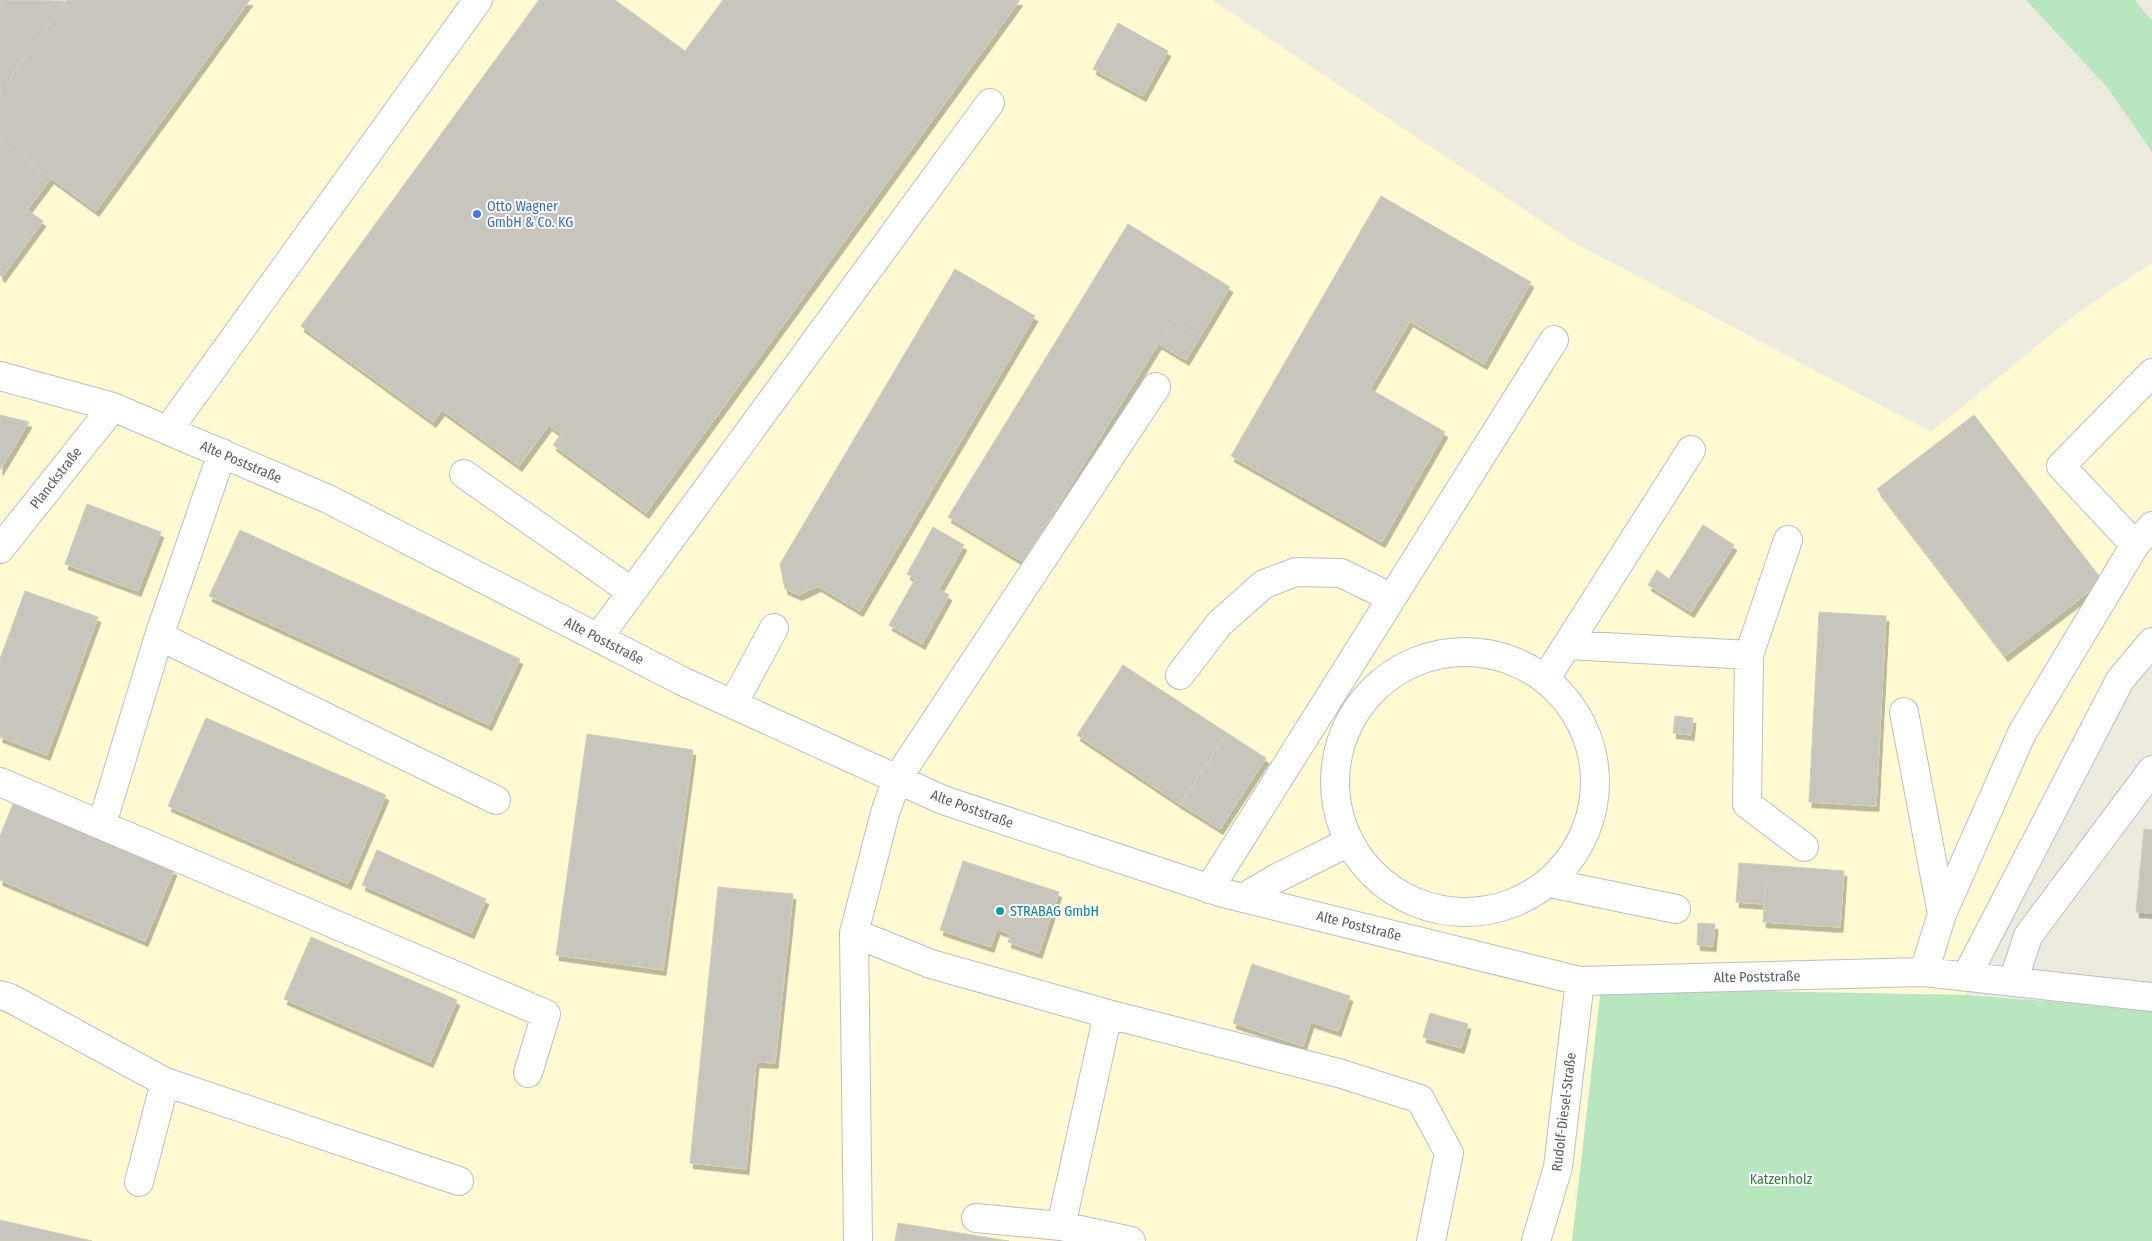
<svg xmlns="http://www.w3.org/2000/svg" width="2152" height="1241" viewBox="0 0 2152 1241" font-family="'Fira Sans Condensed',sans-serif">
	<defs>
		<filter id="shadow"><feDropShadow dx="3" dy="5.5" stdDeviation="0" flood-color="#0004"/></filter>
	</defs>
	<rect width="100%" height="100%" fill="#ecebde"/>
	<path fill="#fffad1" d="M0,0H1212L1571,241L1931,432L2079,312L2152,263V642L2017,877L1965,995L1601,988L1572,1241H0Z"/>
	<path fill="#b8e6be" d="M2026,0H2135L2152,21V152L2107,87Z
		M1601,988L1965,995L2152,1009V1241H1572Z"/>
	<path fill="#c7c5bc" stroke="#d1cdbd" filter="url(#shadow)" d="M0,0L66,1L0,92Z
		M250,0L96,211L0,141V92L67,0Z
		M539,0H615L685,51L723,0H1020L646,513L553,445L561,434L549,425L519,466L442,410L433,422L301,326Z
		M1118,23L1168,51L1143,96L1093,69Z
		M0,141L51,178L27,210L43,221L2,277L0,275Z
		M1381,196L1531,282L1484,364L1410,321L1370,389L1445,432L1382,542L1231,456Z
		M1128,224L1230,287L1200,337L1173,320L1023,562L948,517Z
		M955,269L1035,316L860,611L818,586L799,595L785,589L780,564Z
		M1173,320L1200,337L1186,360L1158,343Z
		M0,415L29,422L0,470Z
		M1974,415L2103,581L2005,656L1877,489Z
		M87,504L161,532L138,591L65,564Z
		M1703,525L1734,545L1691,612L1648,585L1657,570L1669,579Z
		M933,527L964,545L939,589L949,595L922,644L889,625L915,579L907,574Z
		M240,530L520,659L489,725L209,596Z
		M25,591L98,617L47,755L0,737V659Z
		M1819,612L1886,616L1876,806L1809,802Z
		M1123,665L1227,733L1180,804L1077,735Z
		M1675,716L1693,718L1691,735L1673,733Z
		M206,718L386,795L348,884L168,806Z
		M1227,733L1266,758L1220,829L1180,804Z
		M587,734L693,750L663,970L556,955Z
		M13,804L174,870L145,941L0,880V836Z
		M2144,829L2152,830V913L2136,912Z
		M377,850L486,899L471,933L362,885Z
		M963,861L1059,892L1039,953L1008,942L1011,934L997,929L991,947L940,930Z
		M1739,863L1767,865L1764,904L1736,902Z
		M1767,865L1844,871L1840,927L1763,922Z
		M718,887L793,894L775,1063L756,1062L746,1169L690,1163Z
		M1698,923L1715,924L1713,946L1697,945Z
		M311,937L457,1000L430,1062L284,999Z
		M1252,964L1350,996L1338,1031L1311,1022L1303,1046L1233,1023Z
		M1430,1013L1468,1024L1461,1048L1423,1037Z
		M0,1220L92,1241H0Z
		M898,1223L1009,1241H895Z"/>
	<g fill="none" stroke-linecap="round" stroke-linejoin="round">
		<g stroke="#bcbdc4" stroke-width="30">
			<path id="minor" d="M0,376L113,407L328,499L684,682L943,800L1223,893L1580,981L1924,972L2152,997
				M168,430L478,0
				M222,453L159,636L496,800
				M464,474L632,592
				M1788,540L1749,655L1747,804L1804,847
				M2135,545L2061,466L2152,373
				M0,549L113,407
				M598,638L990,103
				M1568,645L1749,655
				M1335 782a130 130 0 1 1 260 0a130 130 0 1 1-260 0Z
				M1180,675L1219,624L1264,584L1296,572L1341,573L1392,598
				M1546,678L1691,450
				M733,704L774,628
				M1904,712L1942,914
				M0,782L546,1014L528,1073
				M102,824L159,636
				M1550,883L1676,909
				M1209,889L1554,340
				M1243,898L1275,879L1347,843
				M854,933L931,964L1108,1014L1342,1074L1420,1099L1449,1153L1431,1241
				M1924,972L1942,914L2022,733L2135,545L2152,526
				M1966,977L2120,680L2152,642
				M2013,982L2028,936L2152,770
				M0,995L10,998L165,1082L459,1181
				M139,1182L165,1082
				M976,1218L1061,1226L1131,1241
				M1061,1226L1108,1014
				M858,1241L854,933L885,813L897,779L1156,387
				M1536,1241L1558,1167L1580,981"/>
		</g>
		<use href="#minor" stroke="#fff" stroke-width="28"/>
	</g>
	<circle fill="#3f7fe0" stroke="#fff" stroke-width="2" cx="477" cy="214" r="5"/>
	<circle fill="#0f9aa8" stroke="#fff" stroke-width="2" cx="1000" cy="911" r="5"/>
	<g text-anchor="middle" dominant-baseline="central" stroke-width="4" stroke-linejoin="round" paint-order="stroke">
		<g font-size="14" fill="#366cbe" stroke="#fff" text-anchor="start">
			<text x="487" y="206">Otto Wagner<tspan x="487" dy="16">GmbH &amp; Co. KG</tspan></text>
		</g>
		<g font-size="14" fill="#585b61" stroke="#fff">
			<text transform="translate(241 462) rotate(23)">Alte Poststraße</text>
			<text transform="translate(56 478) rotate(-52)">Planckstraße</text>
			<text transform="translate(604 641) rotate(27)">Alte Poststraße</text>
			<text transform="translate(972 809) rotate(20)">Alte Poststraße</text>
			<text transform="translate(1359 926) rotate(14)">Alte Poststraße</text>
			<text transform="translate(1757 977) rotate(-1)">Alte Poststraße</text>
			<text transform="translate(1564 1112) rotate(-83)">Rudolf-Diesel-Straße</text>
		</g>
		<g font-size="14" fill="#0d838f" stroke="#fff" text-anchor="start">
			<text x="1010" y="911">STRABAG GmbH</text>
		</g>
		<g font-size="14" fill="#2e823c" stroke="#fff">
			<text x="1781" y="1179">Katzenholz</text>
		</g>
	</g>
</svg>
